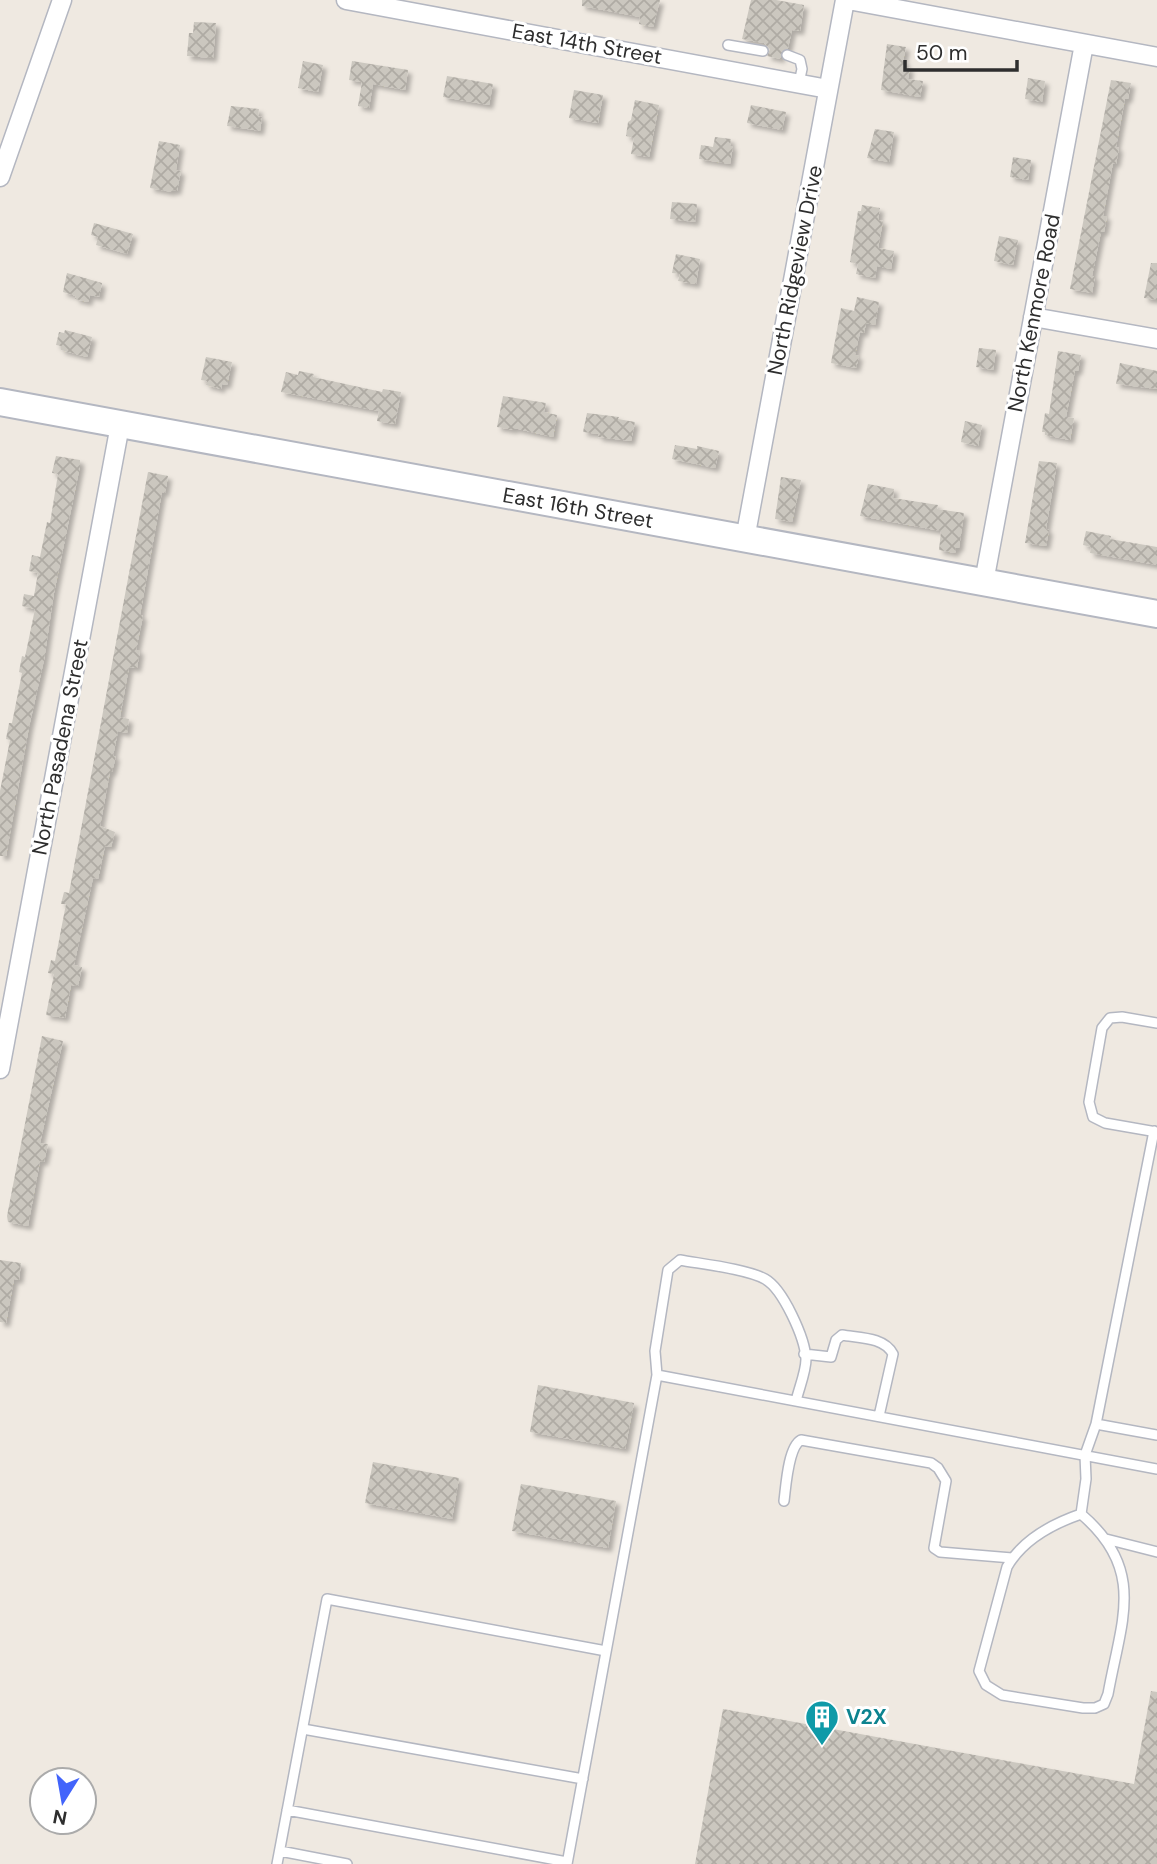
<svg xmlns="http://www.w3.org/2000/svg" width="1157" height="1864" viewBox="0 0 1157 1864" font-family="'DM Sans',sans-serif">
	<defs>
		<pattern id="building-cross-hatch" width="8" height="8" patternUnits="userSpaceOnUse" patternTransform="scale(1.75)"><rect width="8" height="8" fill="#cbc7bf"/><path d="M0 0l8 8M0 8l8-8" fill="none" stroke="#afaba4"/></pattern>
		<filter id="shadow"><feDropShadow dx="4" dy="4" stdDeviation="2" flood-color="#0004"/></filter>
	</defs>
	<rect width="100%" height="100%" fill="#efe9e1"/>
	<path fill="url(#building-cross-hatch)" filter="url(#shadow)" d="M582,0H660L653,27L639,24L640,17L582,6Z
		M751,0H776L804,5L800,31L792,30L788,48L781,52V59L767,56L770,49L764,43L742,39Z
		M194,22L216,23L213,58L187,56L189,33H193Z
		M887,44L906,47L903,61H906L905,67L910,68L908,79L923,81L920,97L881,90Z
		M303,61L323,65L318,92L298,88Z
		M352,61L408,70L405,90L373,84L369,108L358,106L362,82L349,80Z
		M447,76L493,84L489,105L443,97Z
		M1028,78L1045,81L1042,102L1025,99Z
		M1111,80L1131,83L1128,99H1125L1116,147L1119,148L1116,164L1113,163L1103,216H1107L1104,232H1101L1092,276H1095L1092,293L1070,289Z
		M574,90L603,95L598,123L569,118Z
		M635,100L659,105L649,157L631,154L634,138L626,136L628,122L631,120Z
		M751,105L786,112L782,130L747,123Z
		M231,106L259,109L258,116L262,117L260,131L227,126Z
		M875,129L894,132L889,162L867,158Z
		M715,137L731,139L730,146H733L730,164L699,159L701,145L713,147Z
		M159,141L180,145L176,170L181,171L177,191L172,190V192L150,188Z
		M1013,157L1031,160L1028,180L1010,177Z
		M672,202L697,204L695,222L670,219Z
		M862,205L880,208L878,220L883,221L878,248L894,251L891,269L877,266L875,278L856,274L858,264L850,262L858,211H861Z
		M94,223L133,234L127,254L96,245L98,237L91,235Z
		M999,236L1018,240L1013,265L994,261Z
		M676,254L700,259L696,284L678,281L680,274L672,273Z
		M1151,263H1157V300L1144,298Z
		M67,273L102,283L99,297L90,295L88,302L75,299L76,296L63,292Z
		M857,297L879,302L875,325L866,323L864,333L860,332L855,355L859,356L856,368L831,363L841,308L854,311Z
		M65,330L92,337L87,357L61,350V346L56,345L59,332L64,333Z
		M979,348L996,350L993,370L976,367Z
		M1058,351L1081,355L1078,371H1075L1066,417L1074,418L1070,440L1045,435V432H1042L1045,413L1049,414Z
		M206,357L232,362L227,385L222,384L221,389L206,385L207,381L201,380Z
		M1120,363L1157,371V389L1116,384Z
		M299,371L314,374L313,377L382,392L383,389L401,392L395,424L377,421L379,411L281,392L286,372L298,375Z
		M503,396L546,403L544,412L557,415L553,437L514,428V430L497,427Z
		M587,413L619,417L618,419L635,422L631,441L598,437L599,434L583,432Z
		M965,421L982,425L978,446L961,442Z
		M675,445L697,449V446L719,451L715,468L672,459Z
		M56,456L80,460V466L54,593L44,660L29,727L6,856H0V791L10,740L6,739L9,723H12L22,673L19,672L22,656L25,657L35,609L22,606L24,594L34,596L38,573L29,571L32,555L40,557L47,522L50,523L58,474L52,473Z
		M1039,461L1057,463L1046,529L1049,530L1046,546L1025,543Z
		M148,472L168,476L165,493L162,492L140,615L143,616L136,650H140L137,668L129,667L120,717L129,719L127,733L118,731L113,756H116L112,772H110L100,826L115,832L111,847L105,846L98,879L93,878L74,965L82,967L78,986L71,985L65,1018L46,1015L54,974L48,973L51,960L55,961L66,904H61L64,892L69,893Z
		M781,477L801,480L792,522L775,519Z
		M868,484L894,489L893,498L938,505L937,509L964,513L959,548H956L955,553L939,550L941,531L860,516Z
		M1086,531L1111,536L1110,539L1157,547V565L1090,553L1091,547L1083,545Z
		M42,1036L63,1041L40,1143L48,1144L44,1162L40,1161L28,1226L8,1222L7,1216Z
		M0,1260L21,1263L19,1280L14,1279L6,1323L0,1322Z
		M538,1385L634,1403L625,1449L530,1432Z
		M373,1462L459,1478L452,1519L365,1503Z
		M521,1484L616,1501L608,1548L512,1531Z
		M1151,1691L1157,1692V1864H695L723,1709L1134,1784Z"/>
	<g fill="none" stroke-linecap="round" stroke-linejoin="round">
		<g stroke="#b4b7c1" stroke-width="12">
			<path id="lane" d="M728,45L763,51
				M787,55L800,60L802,69L799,83
				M1157,1023L1122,1017L1110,1018L1102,1028L1089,1102L1093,1117L1105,1123L1157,1132
				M804,1354L831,1357L836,1340L842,1335C860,1338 884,1337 893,1354L879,1416
				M657,1375L655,1351L668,1270L680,1260C702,1264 747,1269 765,1279C783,1289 805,1338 806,1359C806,1372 799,1388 796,1401
				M1096,1424L1157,1435
				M784,1501C786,1486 788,1447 801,1440L931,1463L938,1468L946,1481L934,1548L940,1552L1012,1558
				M1081,1514C1052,1524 1023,1539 1007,1567L979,1671L986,1685L1002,1695L1083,1708H1095L1104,1704L1108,1694C1121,1621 1147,1570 1081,1514L1086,1479L1085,1455L1096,1424L1154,1131
				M1106,1539L1157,1552
				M303,1729L583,1779
				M287,1810L567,1862
				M280,1851L347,1864
				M277,1864L327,1599L606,1651
				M567,1864L657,1375L1157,1469"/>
		</g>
		<g stroke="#b4b7c1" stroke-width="21">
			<path id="street" d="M346,0L828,89
				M848,0L1157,57
				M0,177L62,0
				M1033,317L1157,339
				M745,539L845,0
				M984,582L1084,44
				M0,1069L120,425"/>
		</g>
		<g stroke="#b4b7c1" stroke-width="30">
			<path id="secondary" d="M0,402L1157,614"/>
		</g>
		<use href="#lane" stroke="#fff" stroke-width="9"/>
		<use href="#street" stroke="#fff" stroke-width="18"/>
		<use href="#secondary" stroke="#fff" stroke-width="26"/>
	</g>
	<defs>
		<g id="building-pin" transform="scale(1.75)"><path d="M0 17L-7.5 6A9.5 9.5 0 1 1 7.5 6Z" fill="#0f9aa8" stroke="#fff"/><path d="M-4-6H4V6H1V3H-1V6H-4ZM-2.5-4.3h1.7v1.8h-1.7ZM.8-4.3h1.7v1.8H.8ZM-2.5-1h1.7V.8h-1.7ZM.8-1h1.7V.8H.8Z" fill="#fff"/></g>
	</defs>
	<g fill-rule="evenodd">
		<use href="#building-pin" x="822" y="1717"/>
	</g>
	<g text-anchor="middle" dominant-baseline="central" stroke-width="6" stroke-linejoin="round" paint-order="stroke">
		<g font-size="21" fill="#2e2e2e" stroke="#fff">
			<text transform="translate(587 44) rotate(10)">East 14th Street</text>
			<text transform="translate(795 270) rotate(-79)">North Ridgeview Drive</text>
			<text transform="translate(1034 313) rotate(-79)">North Kenmore Road</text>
			<text transform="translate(578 508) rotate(10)">East 16th Street</text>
			<text transform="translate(60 747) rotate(-79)">North Pasadena Street</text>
		</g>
		<g font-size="21" font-weight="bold" fill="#0d838f" stroke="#fff" text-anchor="start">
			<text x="846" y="1717">V2X</text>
		</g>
	</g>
	<g transform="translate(63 1801) rotate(191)"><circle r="33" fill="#ffffff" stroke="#ababab" stroke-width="2"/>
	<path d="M0-5L12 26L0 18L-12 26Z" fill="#4264fb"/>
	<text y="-10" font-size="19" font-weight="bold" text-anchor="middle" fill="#2e2e2e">N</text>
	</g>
	<path d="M905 60v10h112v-10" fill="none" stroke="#2e2e2e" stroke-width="3.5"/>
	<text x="916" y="60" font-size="21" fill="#2e2e2e" stroke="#ffffff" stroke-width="5" paint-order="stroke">50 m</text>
</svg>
